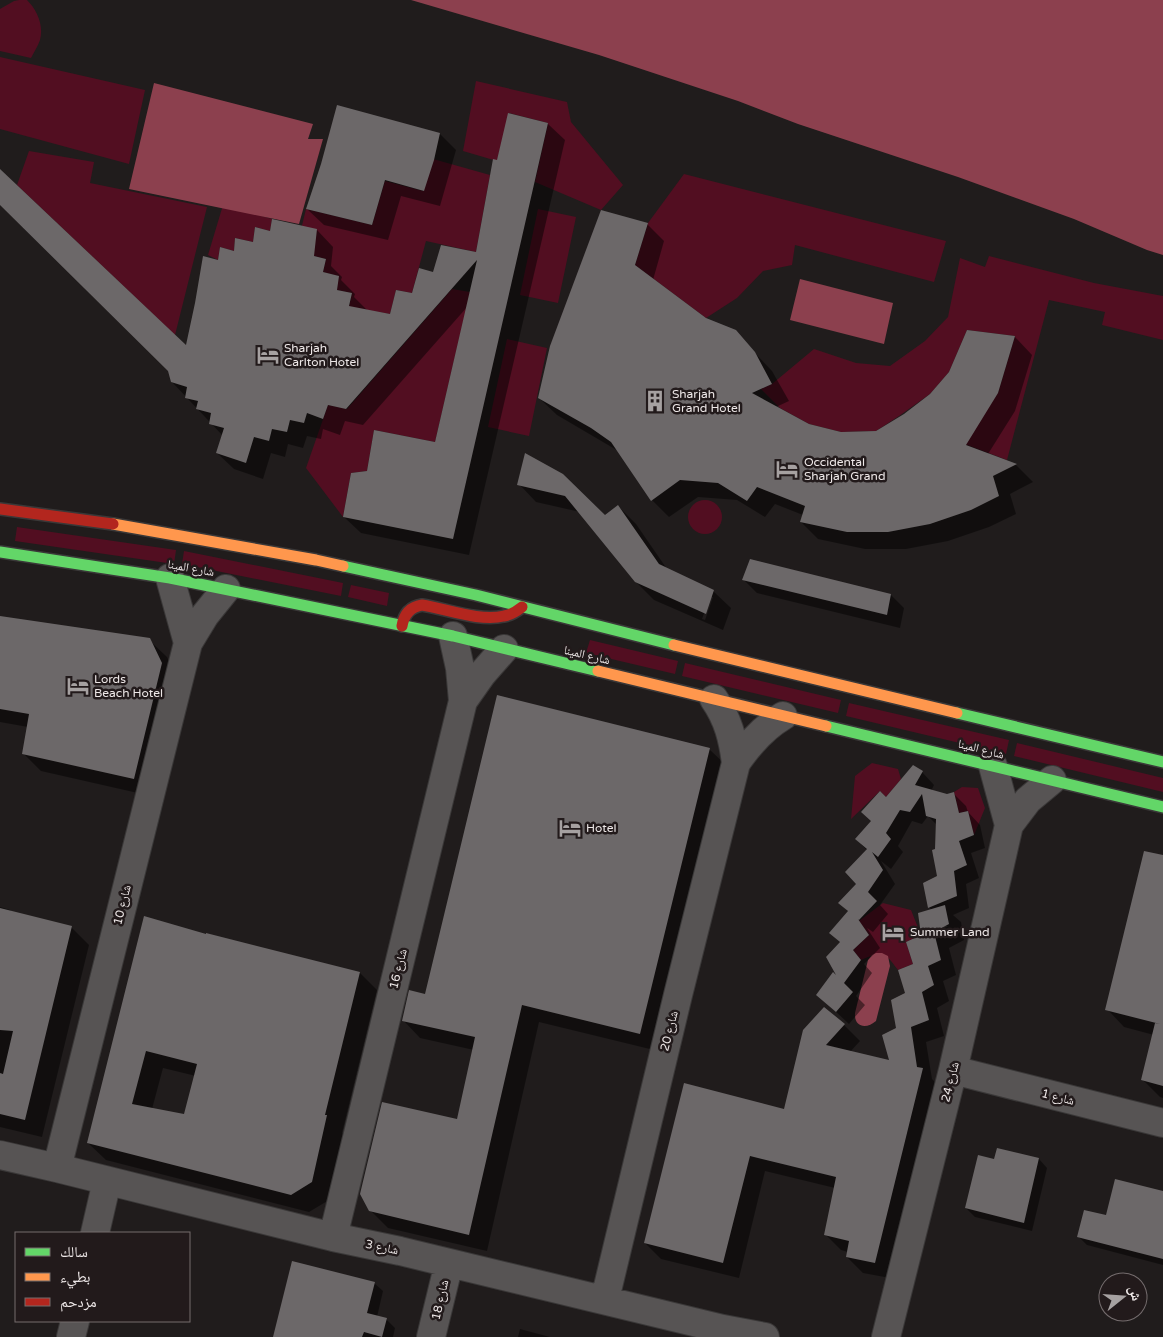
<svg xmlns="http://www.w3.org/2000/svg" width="1163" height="1337" viewBox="0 0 1163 1337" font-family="'Varela Round','Noto Naskh Arabic',sans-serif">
	<rect width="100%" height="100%" fill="#201c1c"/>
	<path fill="#520e21" d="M19,0H27C37,10 44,25 40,40C38,46 34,52 31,58L0,51V9L14,1Z
		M0,57L145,90L129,164L0,129Z
		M476,81L567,102L571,122L623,185L601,210L535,182L548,123L509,113L497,161L463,151Z
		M29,151L94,162L90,183L207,207L175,335L17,185Z
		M433,159L490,175L476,252L426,241L412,293L396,290L390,314L349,307L352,293L337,290L338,276L323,272L326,259L314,256L299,238L306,209L372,225L385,181L423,191Z
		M684,174L946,241L934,282L795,245L792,265L763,271L737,298L706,318L635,265L648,223Z
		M223,205L272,219L270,231L255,227L253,242L235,238L234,251L220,247L218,260L208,255Z
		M538,209L576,217L558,303L520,295Z
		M989,256L1094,283L1163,296V340L1102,325L1105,312L1049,300L1007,460L962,443L998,393L1015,336L967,330L949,372L930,394L899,416L876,431L841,432L809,424L780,408L761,389L772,384L814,349L856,363L890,366L925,341L948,317L960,258L985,267Z
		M452,289L470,292L435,442L374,430L367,471L351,473L343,517L306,468L328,405L347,409Z
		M507,339L547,348L529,436L488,427Z
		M688 517a17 17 0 1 1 34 0a17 17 0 1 1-34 0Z
		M17,527L176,550L174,564L15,541Z
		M184,551L343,583L341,596L182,564Z
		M351,585L389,593L387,606L348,597Z
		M590,640L678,661L675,674L586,653Z
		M685,663L841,700L838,713L682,676Z
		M849,703L1009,740L1006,754L846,716Z
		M1017,743L1163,778V792L1014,756Z
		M872,763L898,769L901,779L886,797L880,791L851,819L855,776Z
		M962,787L978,788L985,808L974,835L968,811L959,813L954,792Z
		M883,903L911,910L921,935L906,942L913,964L898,970C883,950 884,950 861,960L853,950L869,935L859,921Z"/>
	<path fill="#8c404e" d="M411,0H1163V255L1147,250L1074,219L958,177L798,124L738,101L599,55Z
		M154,83L313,124L308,139H323L299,224L129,189Z
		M800,279L893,303L884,344L790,320Z
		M876,953H882L888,956L890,966L876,1021C867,1029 854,1028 855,1013L868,960L872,955Z"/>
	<path fill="#0007" fill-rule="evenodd" d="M509,115L548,124L565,140L469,555L361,533L344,517L368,472L435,443L468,306L363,425L345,421L340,435L323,429L321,439L307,436L303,448L288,444L285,457L271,453L263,479L234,469L217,453L223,436L172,382L169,370L0,203V171L187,348L219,262L271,233L317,230L333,247L331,266L342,277L341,280L355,294L354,297L368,311L391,316L434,274L477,254Z
		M440,134L456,150L440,206L401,196L388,240L324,225L307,209Z
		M647,224L664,241L653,280L706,319L735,332L772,371L789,401L776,407L809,426L841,433L877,432L905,415L931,395L950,373L968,331L1015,337L1032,355L1015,411L988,454L1016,465L1033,482L1010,494L1016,514L989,527L948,541L906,549H865L818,539L801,522L803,515L775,504L765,517L737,500L698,497L669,517L652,500L620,452L557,415L539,398Z
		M526,455L605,516L618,506L636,524L667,569L713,591L731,608L723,630L654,600L636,582L580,512L536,502L519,484ZM710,597H713L705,620L702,619Z
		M744,580L891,595L904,608L900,628L757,593Z
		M0,617L149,640L167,657L179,682L151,796L41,771L24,754L28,727L0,722Z
		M709,749L727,766L658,1051L539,1022L487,1251L388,1228L370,1210L457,1121L474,1050L420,1038L403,1020L425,995Z
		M922,772L934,785L931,791L947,795L954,794L966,806L968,812L980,825L985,848L971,853L979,878L966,884L969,908L953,915L961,922L964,940L949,948L956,975L943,981L949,1001L937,1008L944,1036L926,1042L932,1079L938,1085L890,1278L863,1273L847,1257L848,1252L841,1250L825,1234L835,1188L765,1171L739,1278L661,1259L645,1243L785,1111L824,1009L844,1025L860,1041L850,1052L891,1062L906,994L922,935L932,910L929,907L939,877L936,850L937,825L928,816L922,824L912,821L898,846L903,852L891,869L881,861L895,884L880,905L888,914L873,932L867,928L880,948L864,964L872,973L856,996L865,1005L849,1024L818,995L839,980L841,943L830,933L849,912L840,903L857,884L867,850L856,839L873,822L886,799ZM943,926H948L929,936L928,934Z
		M1163,857V1098L1160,1097L1143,1080L1154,1035L1124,1027L1107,1009Z
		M0,907L10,910L13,913L71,927L89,945L42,1137L0,1127Z
		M207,934L360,973L377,990L342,1133L344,1134L329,1200L309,1212L106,1160L88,1143ZM163,1068L196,1076L185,1116L152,1109Z
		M998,1149L1039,1159L1047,1168L1032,1231L975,1217L966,1208L995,1160Z
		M1163,1192V1265L1087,1245L1078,1236L1107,1217Z
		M374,1283L383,1291L377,1317L386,1319L395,1328L393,1337H275Z
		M520,1329L550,1337H518Z"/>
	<path fill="#6c6869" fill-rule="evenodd" d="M337,105L440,133L434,160L424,191L385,180L372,225L306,209L321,164Z
		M508,113L548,123L453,539L343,517L351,473L367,471L374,430L435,442L477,260L346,409L328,405L323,419L307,413L304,423L290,420L287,432L272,429L269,441L254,437L246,463L216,453L224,428L209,424L211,413L196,409L198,401L185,398L187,387L171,382L168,371L0,205V169L186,345L195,303L203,256L218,260L220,247L234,251L235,238L253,242L255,227L270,231L272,219L317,229L314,256L326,259L323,272L339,276L337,290L352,293L349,306L390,314L396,290L412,293L419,268L433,272L441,245L476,252L493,159L497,160Z
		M601,210L648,223L635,265L706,318L736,330L755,352L772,384L752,393L809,424L841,432L876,431L904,414L930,394L949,372L967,330L1015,336L998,393L966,445L1017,464L993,476L999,496L971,510L930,524L888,532H847L800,522L805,506L757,487L747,501L718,483L680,480L651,501L611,442L591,428L538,398L550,346Z
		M525,453L563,474L605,515L618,505L659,564L714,590L706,614L635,582L565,496L517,485Z
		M750,559L891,594L887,615L742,580Z
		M0,616L150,638L162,663L134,779L22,754L29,714L0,709Z
		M497,695L710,748L640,1034L522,1005L469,1235L369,1211L360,1194L382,1102L457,1119L475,1037L402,1021L409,990L425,994Z
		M913,765L923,771L915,785L947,794L954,792L959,813L968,811L974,835L959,841L967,865L954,871L957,896L928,908L923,883L937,876L932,850L935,849L936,819L926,816L922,794L910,812L900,810L886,833L891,839L878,857L872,852L883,870L868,892L877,901L859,920L858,919L869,935L853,950L861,960L844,983L853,992L836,1012L816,995L833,972L836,975L826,957L840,942L829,933L848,911L838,903L856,884L845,872L867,849L855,839L871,821L861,812L880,791L886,797Z
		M1144,851L1163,855V1086L1141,1080L1155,1023L1160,1024L1105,1010Z
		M945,905L949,924L934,932L941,960L928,966L934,985L922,992L929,1020L911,1027L917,1067L923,1068L875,1263L846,1257L849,1241L824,1235L836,1177L750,1156L723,1263L644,1243L684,1083L784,1109L803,1030L824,1007L845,1024L826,1045L889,1060L882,1035L896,1028L891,1000L905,993L898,970L913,964L906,942L921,935L918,913Z
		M0,908L72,926L25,1120L0,1114V1073L3,1074L13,1031L0,1030Z
		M144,916L206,934V933L360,972L325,1115H327L312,1182L291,1195L87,1143ZM146,1051L197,1064L184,1114L132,1104Z
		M997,1148L1039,1158L1024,1223L965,1208L978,1155L994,1159Z
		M1115,1179L1163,1191V1259L1077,1237L1084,1210L1106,1215Z
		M292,1261L375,1282L367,1313L387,1318L382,1337L364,1332L362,1337H273Z"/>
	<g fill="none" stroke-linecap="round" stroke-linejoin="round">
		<g stroke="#3a3838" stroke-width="30">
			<path id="street" d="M170,578L188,643
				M463,701L482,674L504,649
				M736,763C749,744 763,728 783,716
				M993,766L1009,825
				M953,1070L1163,1123
				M0,1155L57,1168L333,1237L400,1251L723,1329L765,1337
				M57,1168L188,643L205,615L226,589
				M95,1233L107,1181
				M333,1237L463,701L460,668L453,636
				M605,1299L678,995L736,763C733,739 728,719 714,699
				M71,1337L75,1321
				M431,1337L449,1263
				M886,1337L953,1070L1009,825L1028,800L1052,780"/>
		</g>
		<g stroke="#3a3838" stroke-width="14">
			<path id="fast" d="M0,552L170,578L453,636L598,671
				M343,566L476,595L674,645
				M957,713L1163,762
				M826,726L1163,807"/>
		</g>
		<g stroke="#3a3838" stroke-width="14">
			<path id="slow" d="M113,524L316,560L343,566
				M674,645L957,713
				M598,671L826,726"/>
		</g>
		<g stroke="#3a3838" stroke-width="14">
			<path id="jam" d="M0,509L113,524
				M402,626C404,614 410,607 422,605C447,609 480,622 504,616C511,615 517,611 522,607"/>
		</g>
		<use href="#street" stroke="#575454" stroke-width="28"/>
		<use href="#fast" stroke="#63d668" stroke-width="11"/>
		<use href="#slow" stroke="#ff974d" stroke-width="11"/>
		<use href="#jam" stroke="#b3261e" stroke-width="11"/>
	</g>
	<defs>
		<g id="hotel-bare" transform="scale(1.725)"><path d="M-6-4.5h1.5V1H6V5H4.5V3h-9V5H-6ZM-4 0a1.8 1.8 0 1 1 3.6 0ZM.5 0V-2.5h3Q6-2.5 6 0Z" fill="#a6a1a1" stroke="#221a1b" stroke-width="2.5" paint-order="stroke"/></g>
		<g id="building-bare" transform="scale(1.725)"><path d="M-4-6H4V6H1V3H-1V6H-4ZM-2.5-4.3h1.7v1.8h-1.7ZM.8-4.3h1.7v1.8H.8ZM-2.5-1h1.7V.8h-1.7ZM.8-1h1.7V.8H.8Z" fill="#a6a1a1" stroke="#221a1b" stroke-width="2.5" paint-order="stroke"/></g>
	</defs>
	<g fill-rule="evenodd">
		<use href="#hotel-bare" x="268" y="355"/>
		<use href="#building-bare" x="655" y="401"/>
		<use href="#hotel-bare" x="787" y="469"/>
		<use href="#hotel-bare" x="78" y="686"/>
		<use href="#hotel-bare" x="570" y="828"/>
		<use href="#hotel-bare" x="893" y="932"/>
	</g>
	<g text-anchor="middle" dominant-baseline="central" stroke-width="5" stroke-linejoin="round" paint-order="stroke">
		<g font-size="12" fill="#eee8e8" stroke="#221a1b" text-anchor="start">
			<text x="284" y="348">Sharjah<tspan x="284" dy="14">Carlton Hotel</tspan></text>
			<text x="672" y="394">Sharjah<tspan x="672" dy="14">Grand Hotel</tspan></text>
			<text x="804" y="462">Occidental<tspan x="804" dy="14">Sharjah Grand</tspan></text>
			<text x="94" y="679">Lords<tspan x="94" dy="14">Beach Hotel</tspan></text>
			<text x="586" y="828">Hotel</text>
			<text x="910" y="932">Summer Land</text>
		</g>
		<g font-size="12" fill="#eee8e8" stroke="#221a1b">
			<text transform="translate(191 568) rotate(10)">شارع المينا</text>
			<text transform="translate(587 655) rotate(13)">شارع المينا</text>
			<text transform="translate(981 749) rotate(14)">شارع المينا</text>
			<text transform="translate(122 905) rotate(-76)">شارع 10</text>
			<text transform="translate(398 969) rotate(-76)">شارع 16</text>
			<text transform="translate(669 1031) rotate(-76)">شارع 20</text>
			<text transform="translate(950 1082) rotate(-76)">شارع 24</text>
			<text transform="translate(1058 1097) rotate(14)">شارع 1</text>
			<text transform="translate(382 1247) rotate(12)">شارع 3</text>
			<text transform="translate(440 1300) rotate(-77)">شارع 18</text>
		</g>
	</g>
	<rect x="15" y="1232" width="175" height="90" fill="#221a1b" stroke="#746c6d"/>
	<rect x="25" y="1248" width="25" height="8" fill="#63d668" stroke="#746c6d"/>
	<text x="60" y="1257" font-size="15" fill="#eee8e8">سالك</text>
	<rect x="25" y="1273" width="25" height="8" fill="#ff974d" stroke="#746c6d"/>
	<text x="60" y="1282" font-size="15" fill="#eee8e8">بطيء</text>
	<rect x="25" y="1298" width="25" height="8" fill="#b3261e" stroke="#746c6d"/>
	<text x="60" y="1307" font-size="15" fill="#eee8e8">مزدحم</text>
	<g transform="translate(1123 1297) rotate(73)"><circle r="24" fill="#221a1b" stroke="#746c6d"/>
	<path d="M0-4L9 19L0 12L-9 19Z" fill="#a6a1a1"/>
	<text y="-8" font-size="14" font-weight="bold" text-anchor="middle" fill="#eee8e8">ش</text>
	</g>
</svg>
